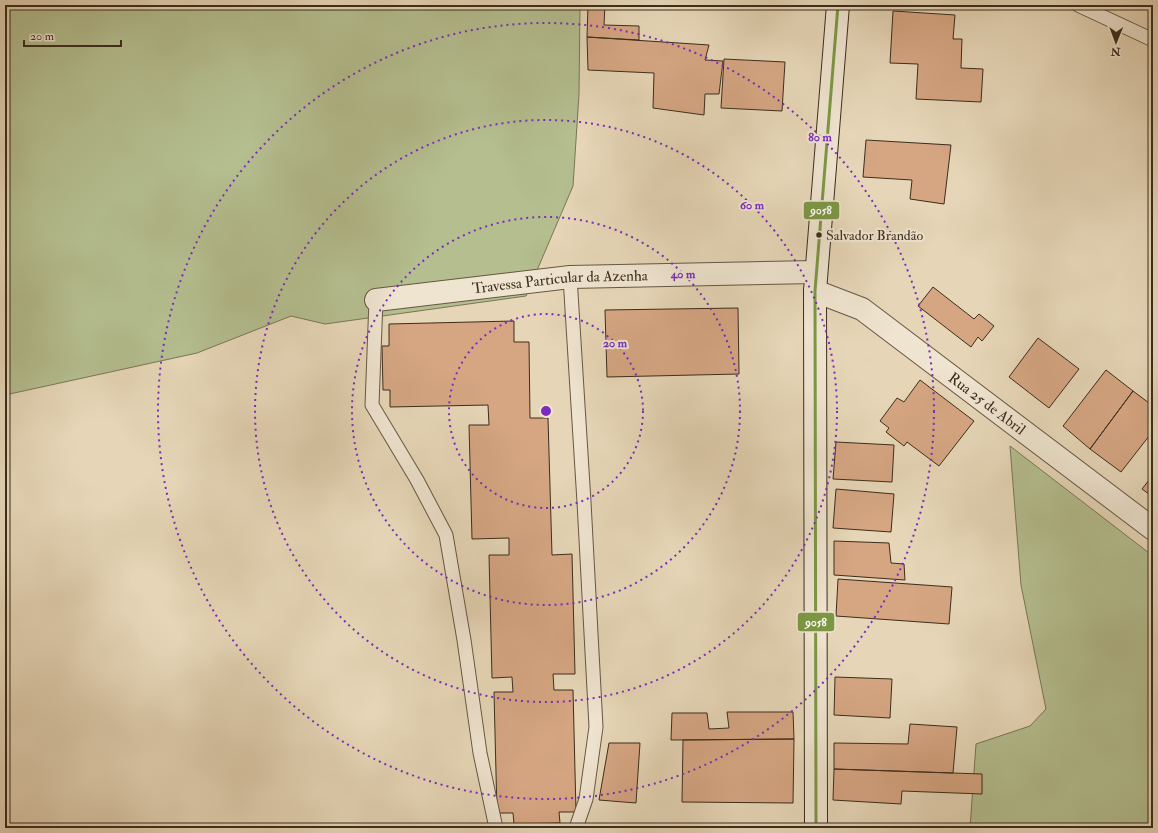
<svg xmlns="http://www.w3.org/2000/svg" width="1158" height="833" viewBox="0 0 1158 833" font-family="'IM FELL Double Pica',serif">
	<rect width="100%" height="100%" fill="#e6d6b7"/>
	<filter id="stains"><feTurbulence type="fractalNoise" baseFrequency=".005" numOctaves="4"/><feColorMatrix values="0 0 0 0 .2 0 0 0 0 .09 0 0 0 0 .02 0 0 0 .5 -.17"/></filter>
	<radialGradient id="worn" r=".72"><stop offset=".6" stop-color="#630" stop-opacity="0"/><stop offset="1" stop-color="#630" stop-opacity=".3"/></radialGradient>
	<path fill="#b4be8f" stroke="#787656" d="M5,5H580L579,94L573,186L526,296L325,324L291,316L197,353L5,395Z
		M1010,446L1153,556V828H970L976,744L1030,726L1046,709L1021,585Z"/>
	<path fill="#d6a683" stroke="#3b2d1c" d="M588,5H605L604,25L639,26V40L587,37Z
		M893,11L955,15L953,39H962L961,68L983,69L981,102L916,99L918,64L890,63Z
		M587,37L709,45L705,60L723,61L719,94H705L704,115L653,108L654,73L588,70Z
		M724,59L785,62L782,111L721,108Z
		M866,140L951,145L944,204L910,199L912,180L863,177Z
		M933,287L974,319L979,314L994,326L982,341L978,337L971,347L918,306Z
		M738,308L739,374L607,377L605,310Z
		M514,321V342H529L530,418H548L552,555L572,554L575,674H553L554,690H573L576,812H559L560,823L514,824L513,813H497L494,692H513L512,677L492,678L489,555H509V538L472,539L469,425H489L488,405L390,407V390H383L382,346H389V324Z
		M1038,338L1079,369L1049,408L1009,377Z
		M1106,370L1133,391L1090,449L1063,426Z
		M920,380L974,421L939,466L907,442L904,446L886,432L889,428L880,421L897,398L904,402Z
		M1133,391L1153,406V431L1121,472L1090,449Z
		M836,442L894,445L892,482L833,479Z
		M1153,475V497L1142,489Z
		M836,489L894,494L891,532L833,528Z
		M834,541L889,543L891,563L904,564L905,580L834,575Z
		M838,579L952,587L949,624L836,616Z
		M835,677L892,679L890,718L834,715Z
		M727,712H793L794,739L671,740L672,713H707L709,729L729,728Z
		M910,724L957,727L953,773L834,769V743L908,744Z
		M794,739L793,803L682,802L683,740Z
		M609,743H640L636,803L599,800Z
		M834,769L982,774V794L902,791L901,804L833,800Z
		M836,824L972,825V828H836Z"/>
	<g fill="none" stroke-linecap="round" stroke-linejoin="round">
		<g stroke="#665743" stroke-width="15">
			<path id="lane" d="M1078,5L1153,40
				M570,277L584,502L596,727L586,799L576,828
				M376,300L372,405L417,480L446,535L464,640L480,753L496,828"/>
		</g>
		<g stroke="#665743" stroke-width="24">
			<g id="street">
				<path id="s1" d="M815,291L862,309L1153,529"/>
				<path id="s2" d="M376,300L570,277L816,272"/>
			</g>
		</g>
		<g stroke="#3b2d1c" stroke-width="24">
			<path id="secondary" d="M816,828L815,291L838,5"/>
		</g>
		<use href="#lane" stroke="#efe4d0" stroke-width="13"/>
		<use href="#street" stroke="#efe4d0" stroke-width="22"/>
		<use href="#secondary" stroke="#efe4d0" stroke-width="22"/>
		<g stroke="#efe4d0" stroke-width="6">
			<path id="bus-1" d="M816,828L815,291L838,5"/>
		</g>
		<use href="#bus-1" stroke="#7c9744" stroke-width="3"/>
	</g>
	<g fill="none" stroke="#7b2cbf" stroke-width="2" stroke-dasharray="2 4">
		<circle cx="546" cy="411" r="97"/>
		<circle cx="546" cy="411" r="194"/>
		<circle cx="546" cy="411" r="291"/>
		<circle cx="546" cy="411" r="388"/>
	</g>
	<circle fill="#3b2d1c" stroke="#efe4d0" stroke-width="1.5" cx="819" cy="235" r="3.5"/>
	<g text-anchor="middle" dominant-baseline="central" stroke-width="4" stroke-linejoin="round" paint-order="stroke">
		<g font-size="14" fill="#3b2d1c" stroke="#efe4d0" text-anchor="start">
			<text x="826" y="235">Salvador Brandão</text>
		</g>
		<g font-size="15" fill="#3b2d1c" stroke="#efe4d0">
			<text stroke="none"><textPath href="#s2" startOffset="185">Travessa Particular da Azenha</textPath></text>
			<text stroke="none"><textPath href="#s1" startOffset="207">Rua 25 de Abril</textPath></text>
		</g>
	</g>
	<circle cx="546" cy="411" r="6" fill="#7b2cbf" stroke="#efe4d0" stroke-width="2"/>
	<g font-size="12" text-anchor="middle" font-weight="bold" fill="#7b2cbf" stroke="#efe4d0" stroke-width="4" stroke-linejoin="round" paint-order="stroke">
		<text x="820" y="141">80 m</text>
		<text x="752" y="209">60 m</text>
		<text x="683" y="278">40 m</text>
		<text x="615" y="347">20 m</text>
	</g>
	<g stroke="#efe4d0" stroke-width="1.5">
		<rect x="803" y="201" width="37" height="19" rx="4" fill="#7c9744"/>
		<rect x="797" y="612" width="38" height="20" rx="4" fill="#7c9744"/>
	</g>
	<g font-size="11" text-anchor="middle" font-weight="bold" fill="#fff">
		<text x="821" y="214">9058</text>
		<text x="816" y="626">9058</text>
	</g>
	<rect width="1158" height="833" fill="none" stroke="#e6d6b7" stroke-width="20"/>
	<rect x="6" y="6" width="1146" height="821" fill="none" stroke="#3b2d1c" stroke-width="2"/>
	<rect x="10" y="10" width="1138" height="813" fill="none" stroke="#3b2d1c"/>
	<g transform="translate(1116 42) rotate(181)" stroke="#efe4d0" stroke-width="3" paint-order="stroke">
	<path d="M0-3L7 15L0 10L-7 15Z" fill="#3b2d1c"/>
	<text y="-6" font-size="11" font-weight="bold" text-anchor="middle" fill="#3b2d1c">N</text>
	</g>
	<path d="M24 40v6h97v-6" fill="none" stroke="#3b2d1c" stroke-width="2"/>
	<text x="30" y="40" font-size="12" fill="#3b2d1c" stroke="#efe4d0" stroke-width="3" paint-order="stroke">20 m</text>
	<rect width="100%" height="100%" filter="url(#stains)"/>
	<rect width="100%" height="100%" fill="url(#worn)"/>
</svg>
